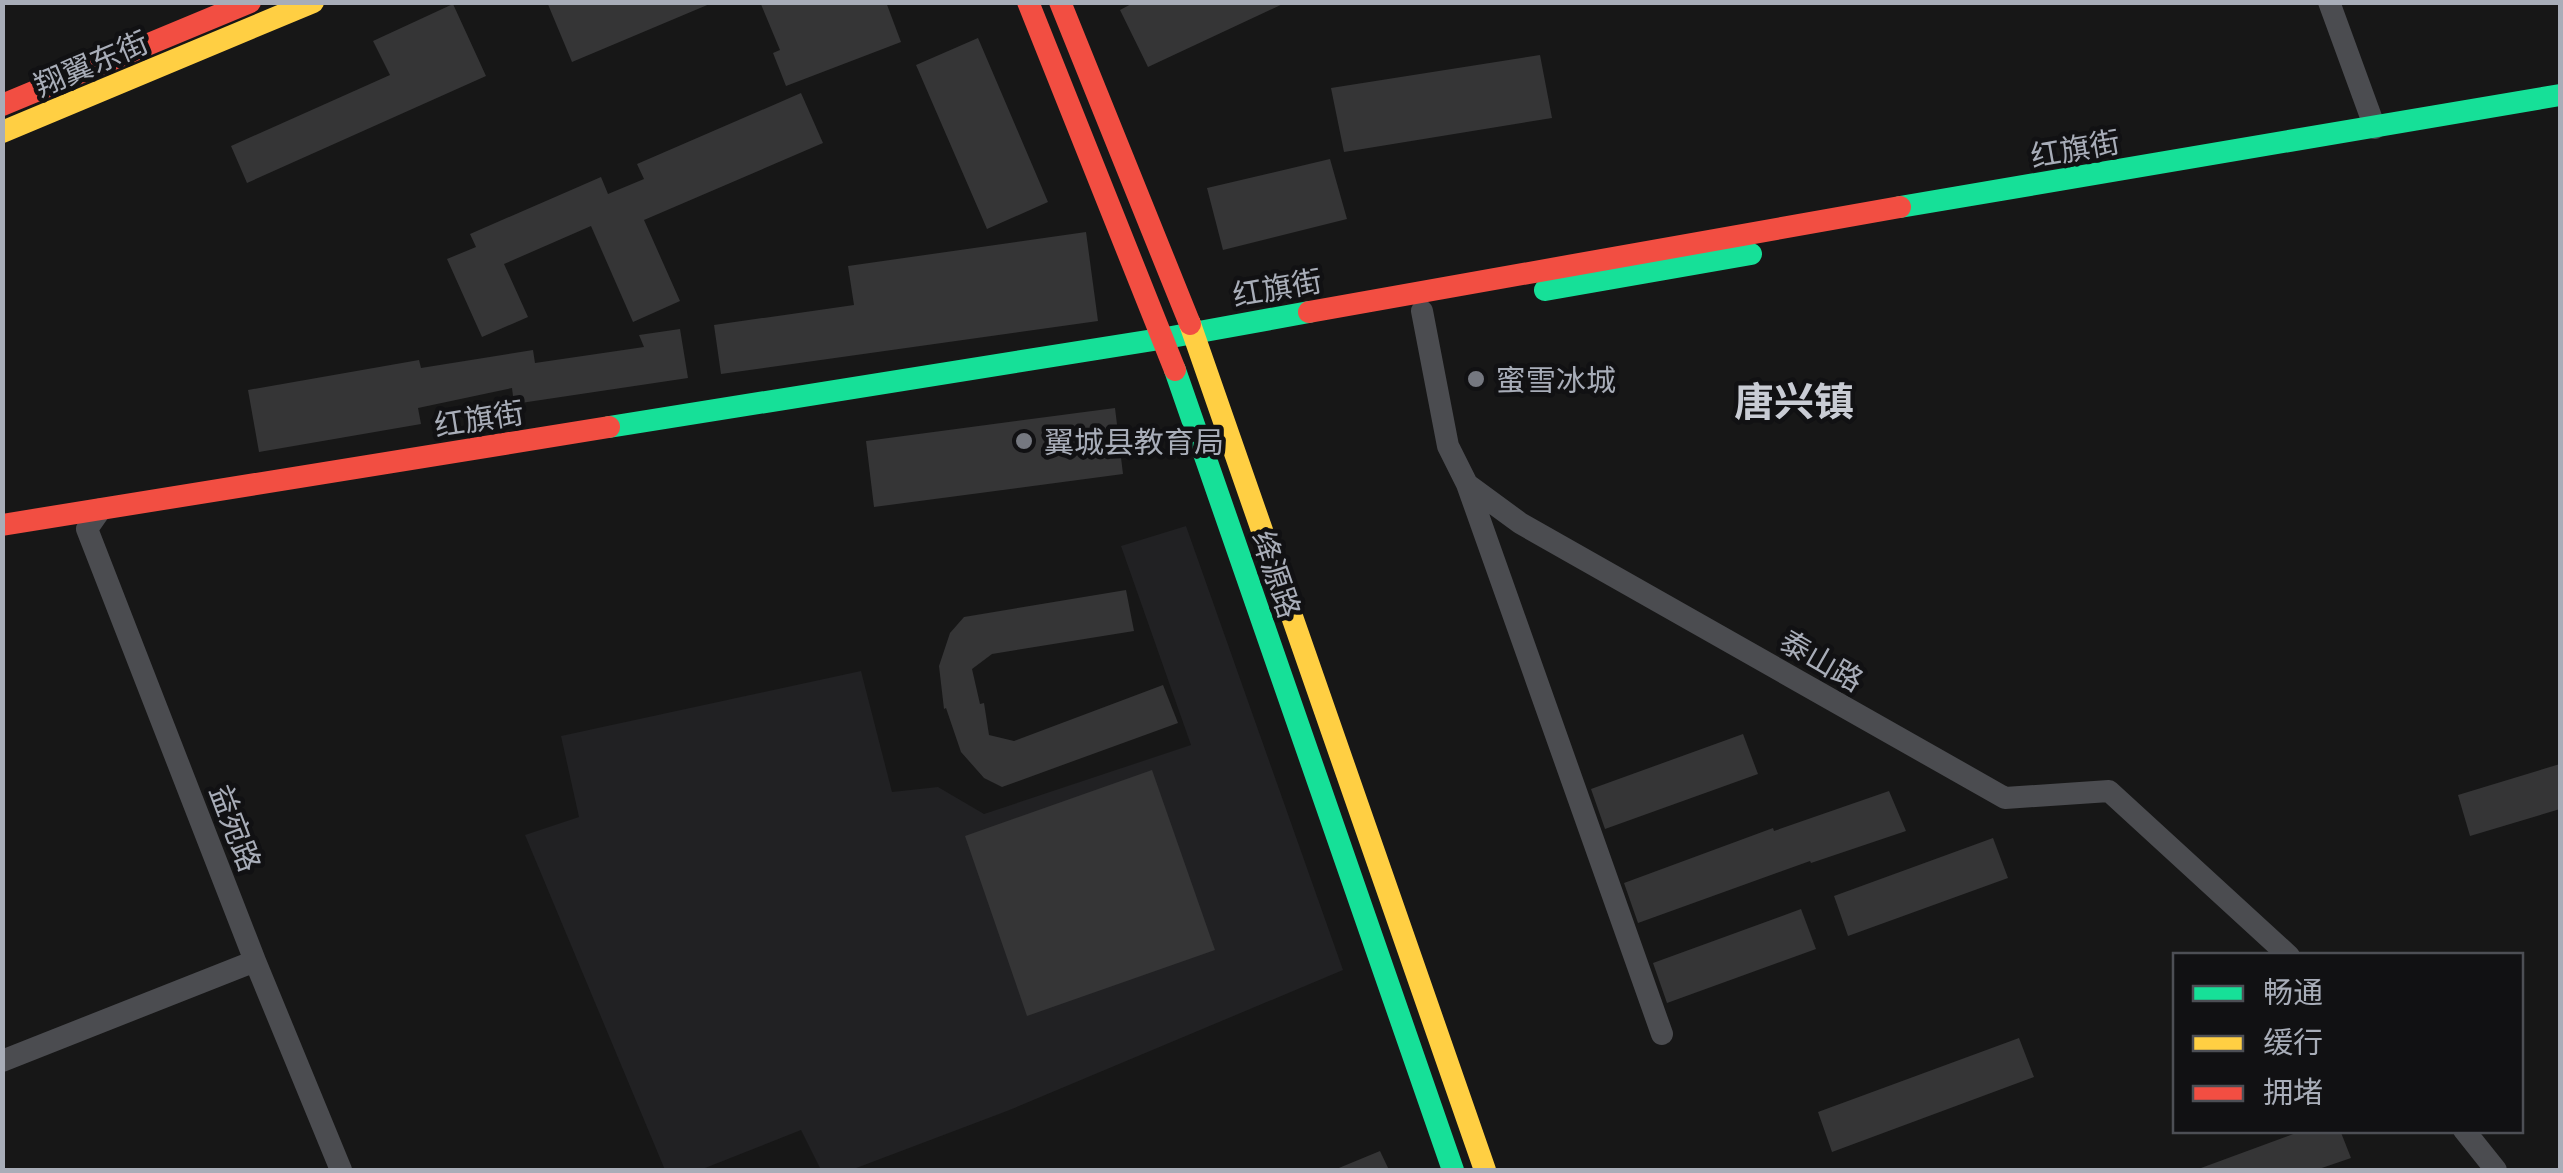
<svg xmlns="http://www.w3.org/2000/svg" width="2563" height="1173" viewBox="0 0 2563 1173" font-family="'IBM Plex Sans','Noto Sans SC',sans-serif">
	<rect width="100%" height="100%" fill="#171717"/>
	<path fill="#212123" d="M1186,526L1343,970L1007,1111L851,1170H821L801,1130L700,1170H665L525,835L579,817L561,736L861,671L892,792L938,787L984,814L1191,745L1121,546Z"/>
	<path fill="#353536" d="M547,2H712V3L572,62Z
		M760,2H886L901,42L786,86L773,53L780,50Z
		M1135,2H1287L1148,67L1120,10Z
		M453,4L486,76L247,183L231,146L390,75L373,41Z
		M978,38L1048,202L987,229L916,65Z
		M1540,55L1552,118L1344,152L1331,88Z
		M801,93L823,143L644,220L680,301L633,322L591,226L504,264L528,317L482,337L447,259L476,247L470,234L601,177L608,194L644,179L637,164Z
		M1330,159L1347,219L1223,250L1207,188Z
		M1086,232L1098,321L721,374L714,325L854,305L848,266Z
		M680,329L688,378L514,404L512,388L418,408L421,424L259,452L248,390L419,360L421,368L533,350L535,363L644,347L639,335Z
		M1115,408L1123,474L874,507L866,441Z
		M1126,590L1134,631L992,654L972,669L980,704L984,703L989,735L1014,741L1163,685L1178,723L1002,787L984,778L961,752L946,708L944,709L939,666L950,633L964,617Z
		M1743,734L1758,774L1605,829L1591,789Z
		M2560,764V809L2470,836L2458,795Z
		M1152,770L1215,950L1027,1016L965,836Z
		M1889,791L1906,831L1811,863L1810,861L1638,923L1624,883L1773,828L1774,831Z
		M1993,838L2008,878L1848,936L1834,896Z
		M1801,909L1816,949L1667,1003L1653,963Z
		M2019,1038L2034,1077L1832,1152L1818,1112Z
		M2304,1130H2340L2351,1158L2316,1170H2201V1168Z
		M1380,1151L1389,1170H1334Z"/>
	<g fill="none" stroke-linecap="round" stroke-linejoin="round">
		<path stroke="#4b4c50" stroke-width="22" d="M2329,2L2375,128
			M1422,311L1448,446L1467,484L1520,523L2005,798L2109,791L2289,956
			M1467,484L1662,1034
			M101,509L87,529L255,961L341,1170
			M2,1061L255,961
			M2464,1130L2496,1170"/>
		<path stroke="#16e098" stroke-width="22" d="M1900,207L2560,95
			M1545,290L1751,254
			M1175,370L1453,1170
			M609,427L1166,338L1309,312"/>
		<path stroke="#ffcf43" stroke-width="22" d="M2,132L313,2
			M1190,324L1485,1170"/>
		<path stroke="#f24e42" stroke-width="22" d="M1028,2L1175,370
			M1060,2L1190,324
			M2,105L250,2
			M1309,312L1900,207
			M2,525L609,427"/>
	</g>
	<g fill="#757880" stroke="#111113" stroke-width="4">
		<circle cx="1476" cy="379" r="10"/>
		<circle cx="1024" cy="441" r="10"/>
	</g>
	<g text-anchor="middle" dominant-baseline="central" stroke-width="9" stroke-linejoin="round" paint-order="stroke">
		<g font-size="30" fill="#a8adb8" stroke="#111113">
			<text transform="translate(91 63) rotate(-23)">翔翼东街</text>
			<text transform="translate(2075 148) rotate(-10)">红旗街</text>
			<text transform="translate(1277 287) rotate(-10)">红旗街</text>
			<text transform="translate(479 418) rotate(-9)">红旗街</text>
			<text transform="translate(1277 574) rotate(71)">绛源路</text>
			<text transform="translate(1822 660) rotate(30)">泰山路</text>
			<text transform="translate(236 828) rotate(69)">益宛路</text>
		</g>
		<g font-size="30" fill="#a8adb8" stroke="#111113" text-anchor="start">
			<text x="1496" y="379">蜜雪冰城</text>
			<text x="1044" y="441">翼城县教育局</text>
		</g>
		<g font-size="40" font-weight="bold" fill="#c9ccd4" stroke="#111113">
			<text x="1794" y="401">唐兴镇</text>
		</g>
	</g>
	<rect width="2563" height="1173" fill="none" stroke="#a8adb8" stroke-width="10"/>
	<rect x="2173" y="953" width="350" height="180" fill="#111113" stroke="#4d4f55" stroke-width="2.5"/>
	<rect x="2193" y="986" width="50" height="15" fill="#16e098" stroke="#4d4f55" stroke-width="2.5"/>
	<text x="2263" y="1003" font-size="30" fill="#a8adb8">畅通</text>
	<rect x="2193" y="1036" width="50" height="15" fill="#ffcf43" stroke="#4d4f55" stroke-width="2.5"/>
	<text x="2263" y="1053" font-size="30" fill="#a8adb8">缓行</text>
	<rect x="2193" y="1086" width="50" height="15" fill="#f24e42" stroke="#4d4f55" stroke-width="2.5"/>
	<text x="2263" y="1103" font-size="30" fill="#a8adb8">拥堵</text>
</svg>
